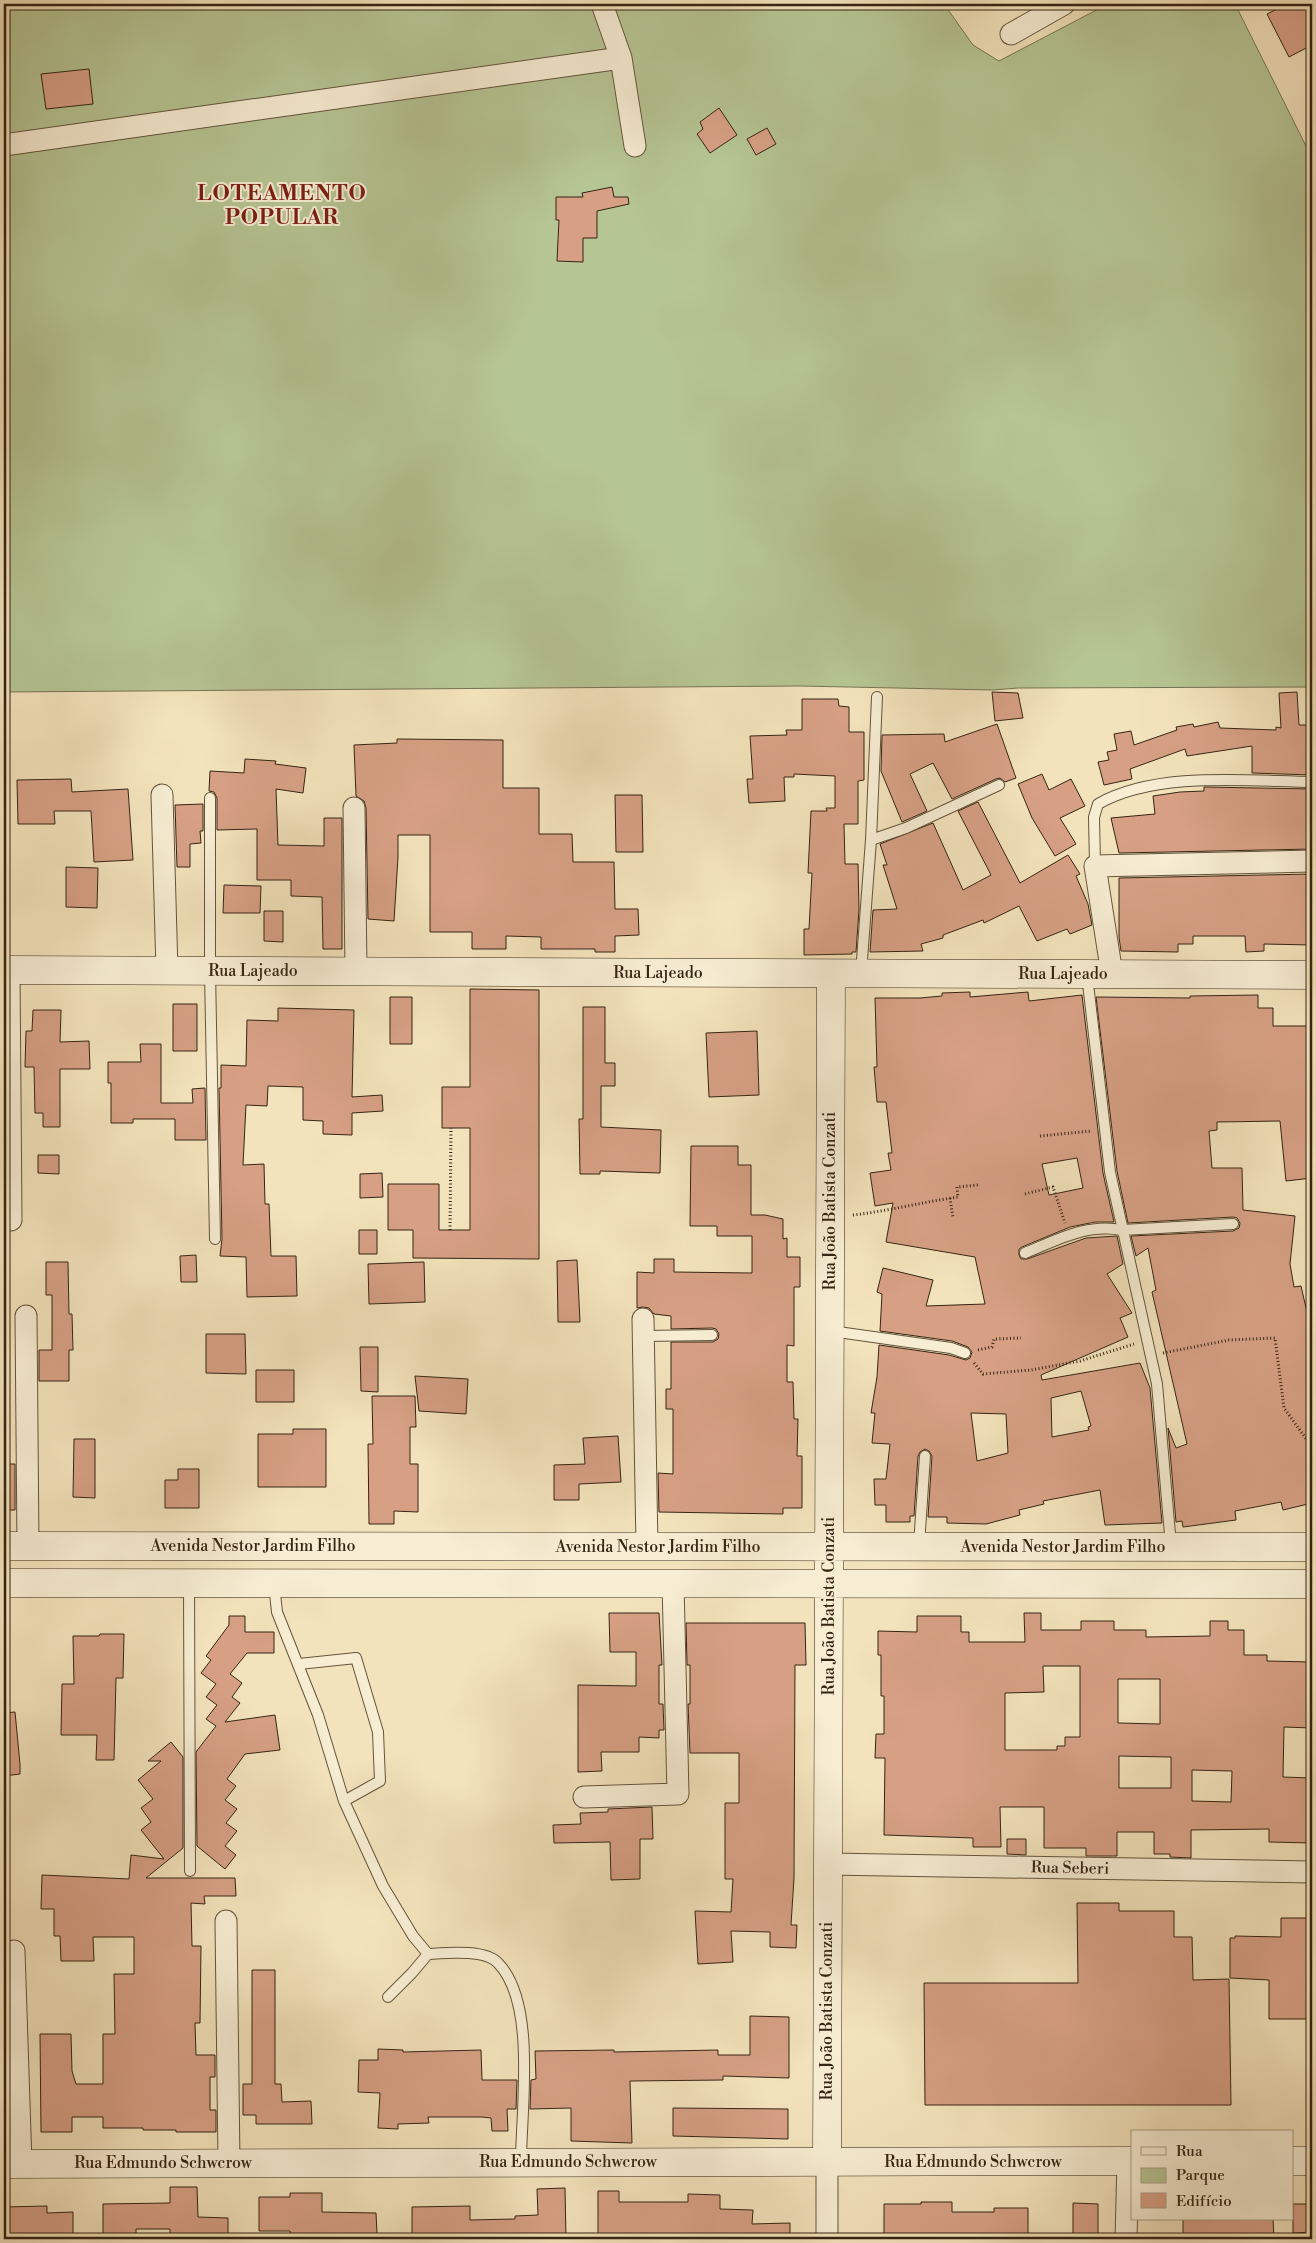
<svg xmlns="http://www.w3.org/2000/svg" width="1316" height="2243" viewBox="0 0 1316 2243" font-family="'Libre Bodoni',serif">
	<rect width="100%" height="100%" fill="#f3e3bc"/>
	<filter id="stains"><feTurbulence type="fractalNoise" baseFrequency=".004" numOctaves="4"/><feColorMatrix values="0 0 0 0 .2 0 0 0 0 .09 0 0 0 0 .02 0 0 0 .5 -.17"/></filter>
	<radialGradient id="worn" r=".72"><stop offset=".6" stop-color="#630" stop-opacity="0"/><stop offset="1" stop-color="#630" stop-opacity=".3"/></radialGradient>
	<path fill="#b6c594" stroke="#767453" d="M4,4H944L973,45L999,61L1108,4H1235L1312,158V687L1018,688L992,690L800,686L4,692Z"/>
	<path fill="#d7a085" stroke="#352412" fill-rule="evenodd" d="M1287,4H1312V45L1289,57L1267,14Z
		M89,69L93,104L46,109L41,74Z
		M719,108L737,135L710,153L697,134L703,129L700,122Z
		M767,128L776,144L756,155L747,139Z
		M612,187L614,197H628L629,204L597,211V238H583V262L557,261L559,220H556V197H583L582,193Z
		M992,692L1018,693L1023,718L995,721Z
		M1297,692L1299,725H1312V775L1252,773V746L1187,756L1185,749L1130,769L1132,779L1104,785L1098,762L1109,760L1107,752L1117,750L1114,734L1131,731L1134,745L1177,730L1176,727L1193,724L1194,727L1218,722L1220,728L1276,730V727L1281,728L1279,693Z
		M802,699H838L839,706L849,707V732H864V780L858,781V824H844L845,864H858L859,910L856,952H852V954L804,955V929H809L812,873H808L811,811H827L826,808H835V776L794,774V777H784L785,801L749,803L747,779H753L750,736L787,735L786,730H802Z
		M997,724L1016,778L1005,782L1000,778L996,779L952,799L933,763L910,774L927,811L902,822L881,771L882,735L944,734L945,742Z
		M397,739L503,740V788H539V834H572L573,862H614L615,909H638L639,935L615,936V952H595V949H541V937L506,936V949H472V932H430V835H398V857L394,921L368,919L366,808L364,801L356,796L354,745L397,743Z
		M245,759L276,761L275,764L306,768L303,793L276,789L278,845L324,846V818H342V949H323L322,897L291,896V880H257V829L217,830V798L214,792L209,791L210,771L244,773Z
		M1042,774L1049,790L1071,779L1085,806L1060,818L1076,844L1055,856L1032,818L1018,784Z
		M71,779L72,792L128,789L133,860L94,862L91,811H54L55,824H18L17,780Z
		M1204,787L1312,789V849L1119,853L1111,818L1155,814L1153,796L1180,792L1204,791Z
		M615,795H642L643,852H616Z
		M978,802L1020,883L1068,855L1080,874L1076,876L1088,904L1092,925L1070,934L1067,929L1037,941L1019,906L984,923L983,920L943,935V938L921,944L923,951L870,952L873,910L897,909L883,865H887L880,844L933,823L963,890L991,875L958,811Z
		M203,804V831H200L201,843L190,844V867H177L175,805Z
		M66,867L98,868L97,908L66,907Z
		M1312,874V945L1264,944V951L1246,952L1245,936H1193V944H1178V952L1121,951L1119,937V878Z
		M224,885L261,886L260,913H223Z
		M264,911H283V942L264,941Z
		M470,989L539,990V1259L413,1258V1230H388V1184H439V1230H470V1128H442V1087H470Z
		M970,992V997L1028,992L1029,1001L1082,995L1103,1173L1114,1222H1095L1070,1227L1022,1247L1019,1249V1255L1021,1259H1027L1086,1238L1117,1236L1123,1264L1107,1274L1132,1313L1120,1318L1128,1337L1041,1375L1042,1380L1140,1363L1150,1388L1162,1523L1105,1525L1100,1490L1043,1501L1044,1504L1019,1510L1020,1515L986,1524L947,1523V1517H928L932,1456L929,1451L925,1449L920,1452L918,1456L914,1516H910V1522H886V1505H875L874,1479H886L890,1444L872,1443L875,1413H871L877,1377L879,1345L949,1355L966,1360L970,1358L972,1352L968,1347L952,1341L880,1331L882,1294L877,1292L883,1268L933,1280L926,1306L985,1304L975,1257L886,1242L893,1203L875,1206L870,1173L891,1170L888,1153H892L886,1102H877L874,1067H877L875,998H920L942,996V993ZM1077,1158L1083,1188L1049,1195L1042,1164ZM1081,1391L1091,1426L1088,1427L1089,1430L1052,1437L1051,1398ZM971,1413L1006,1414L1008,1453L977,1461Z
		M1258,995V1008H1273V1026H1312V1123H1308L1312,1178L1286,1181L1280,1121L1217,1122V1130L1209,1131L1212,1168H1242L1243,1210L1295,1216L1290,1264L1294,1287L1301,1286L1312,1334V1351L1307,1353L1312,1377V1503L1283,1510L1281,1502L1235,1511L1236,1520L1183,1527L1182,1521L1176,1522L1168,1428L1176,1448L1187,1444L1152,1292L1156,1290L1148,1248L1136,1256L1131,1236L1233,1231L1239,1228L1240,1223L1237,1218L1233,1217L1128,1223L1117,1171L1096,997L1190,998V996Z
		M390,997H412V1044H390Z
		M173,1004H197V1051H173Z
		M583,1007H605V1063H615V1086H601V1127L661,1130L660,1173L600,1171V1174H580L579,1119H583Z
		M278,1008L354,1010L352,1097L382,1095L383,1111L352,1113V1135L323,1134V1121L303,1120V1087L268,1086L267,1106L246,1105L243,1165L264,1164L265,1204H269L271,1256H296L297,1296L247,1297L246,1257L220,1256L222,1239L219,1088H221V1065L246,1066L247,1020L278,1021Z
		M33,1010H61L60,1042L89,1041L90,1069H60V1127H43V1113H35L34,1067H25L26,1031H32Z
		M757,1031L759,1095L709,1097L706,1033Z
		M140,1044H161V1103H193L192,1089L205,1088L206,1140H175V1119H133V1123H111V1083H108V1062H141Z
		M691,1146H738V1165H751V1215H765L783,1219V1239L787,1238V1257H800V1287H794V1346L787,1345V1382H793L794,1419H798L797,1456H802V1508H783V1514L659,1512L658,1473L673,1474V1409H666V1389H671V1342H713L718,1339L719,1334L716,1329L712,1328L671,1329V1316L654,1314L649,1308L643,1307L637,1308V1272L654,1273V1259H674V1272L752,1273V1236H717V1226H690Z
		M38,1155H59V1174L38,1173Z
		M382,1173L383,1197L360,1198V1174Z
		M359,1230H377V1254H359Z
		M196,1255L197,1282H181L180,1256Z
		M577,1260L580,1322H558L557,1261Z
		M46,1262H68L69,1314H72L73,1350H69V1381H39V1350H52V1295H46Z
		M424,1262L425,1302L369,1304L368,1264Z
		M206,1334H245L246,1374L206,1373Z
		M360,1347H378V1392L361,1391Z
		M256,1370H294V1402H256Z
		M415,1376L468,1379L466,1414L419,1411Z
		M372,1396H415L416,1427H410V1464H418V1512L394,1511V1524H369L368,1444H373Z
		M293,1429H326V1487H258V1434H293Z
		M618,1436L621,1482L579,1484V1500H554V1465L585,1464L583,1438Z
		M74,1439H95V1498L73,1497Z
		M4,1464H15V1510H4Z
		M178,1469H199V1508H165V1480H178Z
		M609,1613H659L662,1665H659V1704H663L664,1730H659V1738L639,1737V1752H601L602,1771L578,1772V1685L636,1686V1652H610Z
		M1024,1613H1041V1630H1081V1621H1114V1630H1146V1637L1210,1636V1621H1228V1630H1244V1655H1267V1661L1312,1662V1728L1284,1727L1283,1777L1312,1778V1843L1269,1842V1829L1191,1830V1858L1170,1857V1854H1154V1832H1117V1856H1086V1848H1044V1807H1000L1001,1847H973V1838L884,1835L885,1758H875L876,1734H884V1696H881V1655H878V1631L917,1632V1616H961V1632H969V1642H1025ZM1043,1666H1080V1737H1065V1746H1057V1750H1005V1693L1044,1692ZM1118,1679H1160V1724L1118,1723ZM1119,1756L1171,1757V1788H1119ZM1192,1770L1232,1771L1231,1802L1192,1801Z
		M229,1616H245V1632H274V1653H247L230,1674L242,1683L232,1697L240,1703L225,1722L275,1715L280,1750L245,1754L227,1779L236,1786L225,1800L237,1809L226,1823L237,1831L225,1846L236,1855L225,1869L197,1846L196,1752L216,1726L206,1719L217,1705L206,1697L216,1684L201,1673L211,1660L206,1656L229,1625Z
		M686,1623H805L806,1665H795L794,1878L791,1925H797L796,1948L770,1947V1932L731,1931L733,1962L698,1964L695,1911L731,1912L733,1879H725V1803H739V1753H690L688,1704H690V1665H687Z
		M100,1634H124L123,1678H116L114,1760H96L97,1735H61L62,1684H74L73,1636H99Z
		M15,1712L20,1764V1774L4,1776V1713Z
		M171,1742L183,1757V1848L146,1878H235L236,1896H204L205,1904L191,1903L192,1946H201L200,2023H195L196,2055H215V2077H210V2110H216V2132H176V2130H143V2128H103V2117H72V2132H41L40,2034H71L72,2071L76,2084H103V2034H115L114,1974H134V1937H93L94,1961H61L60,1936H54V1909H41L42,1875L129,1879L131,1855L164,1859L141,1830L151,1822L141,1808L153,1799L138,1780L161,1761H148Z
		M652,1807L653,1839H640V1879L611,1880L610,1842L554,1843L553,1825L581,1824L580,1813L608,1812V1809Z
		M1007,1839H1026V1855L1007,1854Z
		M1077,1903H1119V1911H1174V1937H1192L1193,1980L1229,1979L1231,2105H925L924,1983H1078Z
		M1281,1918H1312V2019H1269V1980L1230,1978V1938H1235V1936L1281,1937Z
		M252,1970H275V2084H281L282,2102L311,2101L312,2124H256V2115H243V2084H252Z
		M750,2016L789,2017V2078L723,2076V2080L630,2081L632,2143L571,2141V2108L530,2109L531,2080L536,2079L535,2051L614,2050V2052L718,2050V2055H750Z
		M378,2049L403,2050V2052L481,2050L482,2080H517L516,2109H507L508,2131H492L491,2118L482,2117H428L429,2123L398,2124V2129L378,2128L380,2093L358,2092L359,2060H378Z
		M673,2108L788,2109V2139L673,2136Z
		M170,2187H197L198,2217L228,2218V2239H170V2229H136V2239H103V2204L170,2203Z
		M565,2188L566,2239H412V2207L470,2206V2220L515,2219V2216L538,2215L537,2189Z
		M598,2191H619V2202H688V2194L720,2195V2209L753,2210L752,2224L790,2223V2239H598Z
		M290,2193H322V2212L376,2213L377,2234H372V2239H291L290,2231H259V2197H290Z
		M921,2202H952V2212H994V2208H1028V2239H889V2236H884V2204H921Z
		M1073,2203L1098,2204V2239H1073Z
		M1293,2204H1312V2232L1293,2233Z
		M47,2206V2213L73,2212V2239H4V2207Z
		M1183,2219H1273L1274,2239H1183Z"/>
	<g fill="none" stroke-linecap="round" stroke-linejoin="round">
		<g stroke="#64543c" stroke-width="12">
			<path id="lane" d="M210,798V971L215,1239
				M871,840L906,828L999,785
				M1095,866L1094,817L1098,804C1156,771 1247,781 1312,782
				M861,973L871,840L877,697
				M1087,975L1110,1172L1157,1384L1171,1546
				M1025,1253C1057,1240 1087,1223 1122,1230L1233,1224
				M831,1331L951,1348L965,1353
				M644,1336L712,1335
				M919,1545L925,1456
				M274,1584L277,1612L318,1715L344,1801L383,1886L413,1936L428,1954C446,1953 485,1949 498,1963C537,2003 521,2109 521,2162
				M189,1585L190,1871
				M299,1664L356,1658L378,1732L380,1781L344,1801
				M388,1997L412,1973L428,1954"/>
		</g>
		<g stroke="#64543c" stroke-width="23">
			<path id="street" d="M602,4L621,58L635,146
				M1011,34L1064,4
				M4,145L621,58
				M162,795L167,971
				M354,808L356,972
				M9,971L11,1220
				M1112,974L1095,866L1312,861
				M26,1316L28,1546
				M643,1319L647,1547
				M584,1797L678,1794L673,1583
				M828,1864L1312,1872
				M226,1921L229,2163
				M14,1951L21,2164
				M827,2239V2162
				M1126,2239L1128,2161"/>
		</g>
		<g stroke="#352412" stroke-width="29">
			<path id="secondary" d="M4,970L1312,975
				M4,1546L1312,1547
				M4,1583L1312,1584
				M1292,2161H1312
				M827,2162L831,974
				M4,2164L1132,2161"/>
		</g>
		<path stroke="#352412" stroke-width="3" stroke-dasharray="1 2.5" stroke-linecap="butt" d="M1040,1136L1091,1131
			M1025,1194L1053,1187L1065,1223
			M950,1198L953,1218
			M853,1215C888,1211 923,1202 958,1197L957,1187L978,1185
			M450,1230L451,1128
			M978,1350L992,1347L994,1339L1021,1338
			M1163,1353L1229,1340L1275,1338L1284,1408L1312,1447
			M974,1363L983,1374L1031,1370L1080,1361L1134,1344"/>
		<use href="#lane" stroke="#f7edd3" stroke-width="10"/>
		<use href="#street" stroke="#f7edd3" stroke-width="21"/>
		<use href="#secondary" stroke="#f7edd3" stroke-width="28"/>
	</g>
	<g text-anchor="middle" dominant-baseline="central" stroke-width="4" stroke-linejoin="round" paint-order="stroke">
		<g font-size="16" fill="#352412" stroke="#f7edd3">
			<text x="253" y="971">Rua Lajeado</text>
			<text x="658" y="973">Rua Lajeado</text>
			<text x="1063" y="974">Rua Lajeado</text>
			<text transform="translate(830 1201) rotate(-90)">Rua João Batista Conzati</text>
			<text x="253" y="1546">Avenida Nestor Jardim Filho</text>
			<text x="658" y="1547">Avenida Nestor Jardim Filho</text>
			<text x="1063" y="1547">Avenida Nestor Jardim Filho</text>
			<text transform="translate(829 1606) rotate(-90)">Rua João Batista Conzati</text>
			<text transform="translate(1070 1868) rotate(1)">Rua Seberi</text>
			<text transform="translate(827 2011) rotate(-90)">Rua João Batista Conzati</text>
			<text x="568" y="2162">Rua Edmundo Schwcrow</text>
			<text x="973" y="2162">Rua Edmundo Schwcrow</text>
			<text x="163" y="2163">Rua Edmundo Schwcrow</text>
		</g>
		<g font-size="21" font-weight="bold" letter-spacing="1" fill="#7a1f14" stroke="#f7edd3">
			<text x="282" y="194">LOTEAMENTO<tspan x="282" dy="24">POPULAR</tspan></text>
		</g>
	</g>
	<rect width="1316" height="2243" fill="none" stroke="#f3e3bc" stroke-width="20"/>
	<rect x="5" y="5" width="1306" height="2233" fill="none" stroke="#352412" stroke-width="2.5"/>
	<rect x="10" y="10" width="1296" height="2223" fill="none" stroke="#352412"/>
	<rect x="1131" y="2130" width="162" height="90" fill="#f7edd3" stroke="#a99d86"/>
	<rect x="1141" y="2147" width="25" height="8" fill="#f7edd3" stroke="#a99d86"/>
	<text x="1176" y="2156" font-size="15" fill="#352412">Rua</text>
	<rect x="1141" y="2168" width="25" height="15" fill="#b6c594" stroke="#a99d86"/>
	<text x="1176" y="2180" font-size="15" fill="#352412">Parque</text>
	<rect x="1141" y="2193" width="25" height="15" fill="#d7a085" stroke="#a99d86"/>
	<text x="1176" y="2206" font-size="15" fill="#352412">Edifício</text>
	<rect width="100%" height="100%" filter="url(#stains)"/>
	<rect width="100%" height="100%" fill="url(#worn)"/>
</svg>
